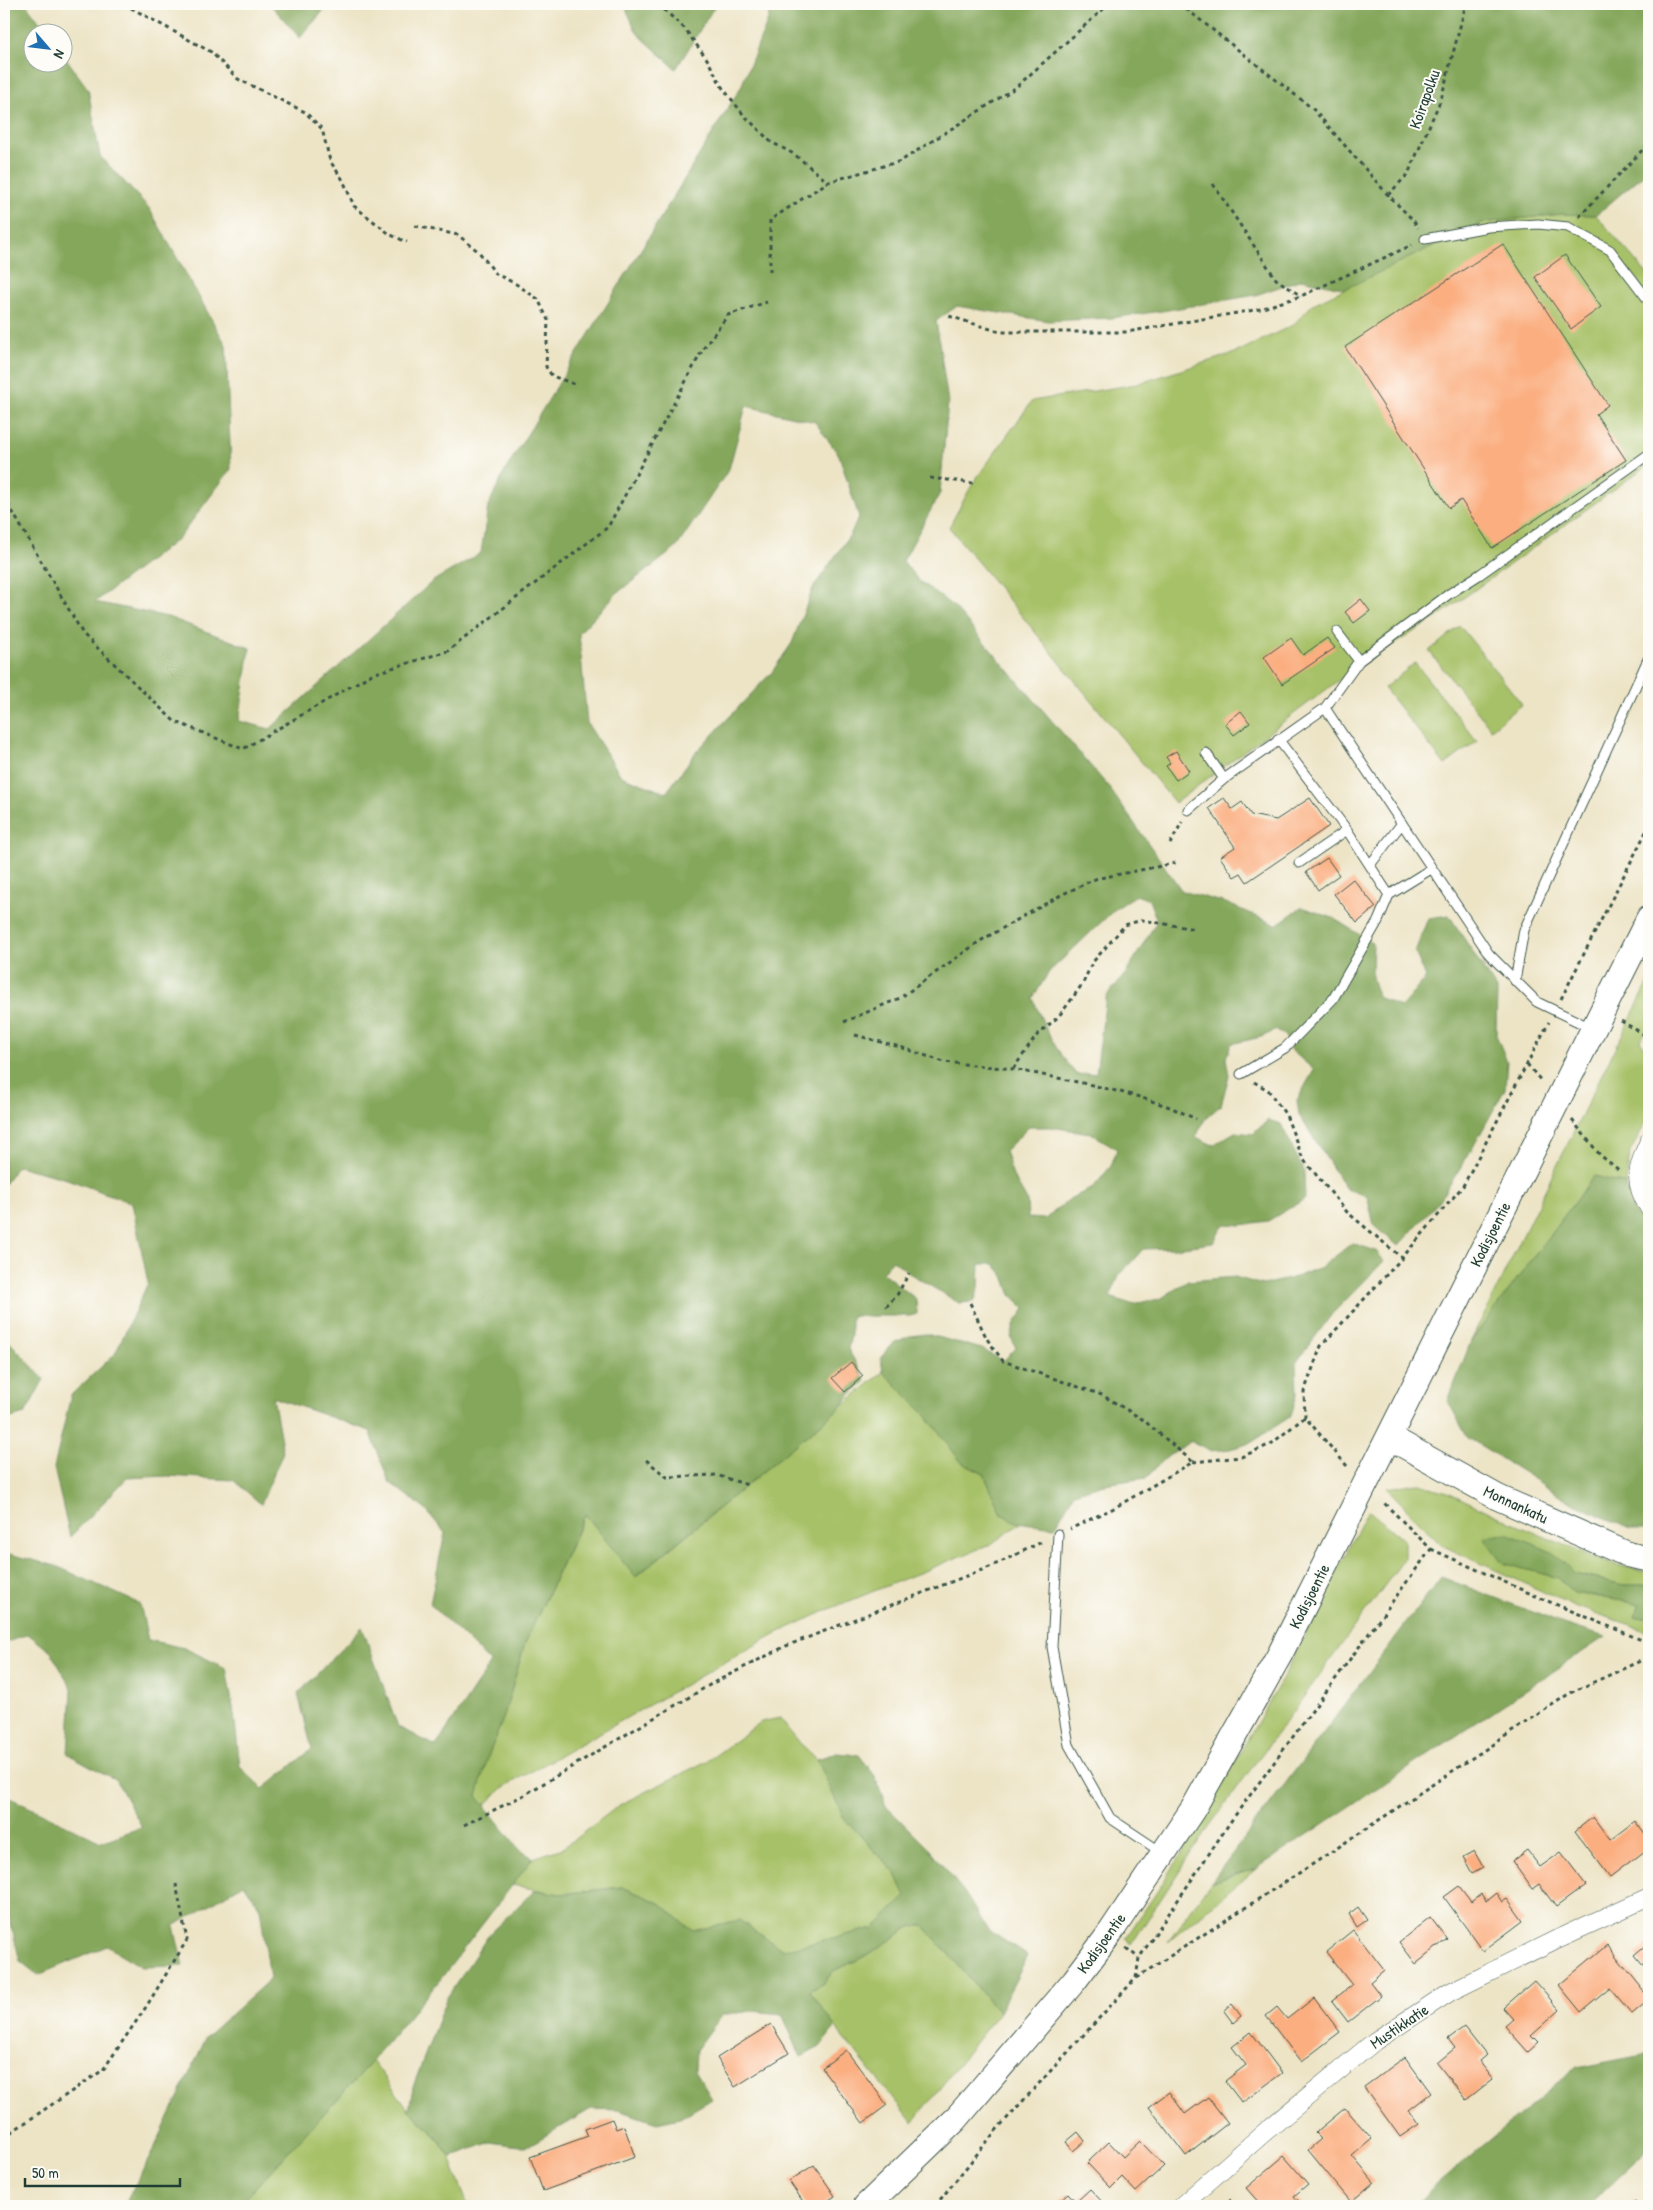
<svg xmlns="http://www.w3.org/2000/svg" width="1653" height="2210" viewBox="0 0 1653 2210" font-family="'Patrick Hand',sans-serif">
	<rect width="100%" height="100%" fill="#fdfcf7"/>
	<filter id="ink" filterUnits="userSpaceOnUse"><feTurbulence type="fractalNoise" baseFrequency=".02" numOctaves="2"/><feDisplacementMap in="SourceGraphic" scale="10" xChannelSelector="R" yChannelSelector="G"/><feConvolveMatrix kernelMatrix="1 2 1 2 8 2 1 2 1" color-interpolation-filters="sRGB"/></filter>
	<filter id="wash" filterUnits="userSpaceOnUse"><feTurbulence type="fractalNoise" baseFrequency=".0096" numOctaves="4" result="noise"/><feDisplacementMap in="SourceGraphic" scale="20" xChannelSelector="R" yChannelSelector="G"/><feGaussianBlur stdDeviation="1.12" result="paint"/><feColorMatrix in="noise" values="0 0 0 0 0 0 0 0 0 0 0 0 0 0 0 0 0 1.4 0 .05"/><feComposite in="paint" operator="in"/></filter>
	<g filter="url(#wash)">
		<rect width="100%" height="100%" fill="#ede4c6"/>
		<path fill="#a7c167" stroke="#637f4e" d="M1562,214L1596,215L1649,276V464L1437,617L1347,674L1175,803L949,527L973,483L1032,401L1137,384L1235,353L1293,325L1313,304L1481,223Z
			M1460,626L1522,704L1491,729L1429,651Z
			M1415,663L1477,741L1445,765L1384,688Z
			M1649,982V1028L1640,1040L1649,1055V1117L1630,1152L1626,1184L1594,1176L1471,1341L1604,1070Z
			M883,1372L925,1414L962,1463L984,1474L1001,1514L1021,1523L991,1544L832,1608L775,1634L504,1787L464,1825L477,1796L489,1754L503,1719L525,1643L586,1513L636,1577Z
			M1417,1483L1450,1493L1512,1523L1605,1562L1649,1573V1585H1624L1575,1574L1554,1553L1503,1563L1558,1578L1574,1593L1640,1604L1634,1617H1649V1631L1574,1606L1441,1545L1387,1488Z
			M1368,1510L1404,1540V1559L1200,1839L1131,1945L1126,1938L1180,1857L1283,1678Z
			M780,1718L800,1743L817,1759L844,1818L896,1874L906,1896L874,1928L783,1951L739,1921L693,1931L660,1903L622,1887L560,1894L512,1885L533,1858L563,1848L621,1804L709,1760L761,1722Z
			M1256,1869L1168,1942L1211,1882Z
			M912,1926H924L999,2012L913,2123L835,2027L810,1991L825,1982L833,1971L866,1956Z
			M372,2060L409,2110L438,2138L450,2157L468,2206H238Z"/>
		<path fill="#85a75c" stroke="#527248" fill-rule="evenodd" d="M4,4H26L47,32H32V62H62L63,54L88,89L100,156L149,208L226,345L231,469L179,538L95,602L168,617L250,648L239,721L270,729L433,581L481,553L488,506L506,469L741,87L768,20L770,4H1649V170L1596,215L1562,214L1481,223L1345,289L1302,279L1256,295L1162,311L1111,318L1048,321L957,306L936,321L948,402L940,493L903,561L918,580L954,607L1107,785L1182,891L1226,903L1276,925L1302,907L1333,918L1373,943L1372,977L1378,997L1401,1007L1426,978L1415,952L1428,918L1449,915L1497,990L1496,1035L1507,1061L1505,1089L1472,1149L1440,1200L1398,1246L1374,1225L1367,1196L1346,1189L1299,1115L1297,1100L1314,1070L1291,1050L1285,1036L1277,1030L1261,1037L1231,1044L1226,1058L1229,1076L1221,1105L1205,1119L1196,1137L1213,1145L1235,1132L1253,1134L1268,1120L1281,1124L1304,1171L1305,1199L1268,1221L1241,1225L1224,1224L1213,1243L1176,1248L1143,1249L1119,1276L1110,1297L1131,1304L1160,1299L1188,1281L1235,1277L1263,1285L1296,1277L1323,1266L1352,1243L1376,1251L1384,1261L1332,1314L1296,1363L1297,1394L1291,1416L1251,1443L1230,1449L1211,1451L1191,1441L1164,1459L1146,1478L1104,1484L1074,1493L1055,1527L1016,1522L1001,1514L984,1474L962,1463L925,1414L883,1372L881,1359L887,1349L895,1342L910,1336L926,1334L982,1349L1003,1361L1016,1348L1011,1337L1015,1323L1025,1309L1011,1295L1004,1276L994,1264H980L979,1288L974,1302L959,1303L909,1273L893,1260L882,1272L916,1299L917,1314L910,1316H851V1335L848,1349L866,1381L851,1394L840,1408L635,1577L585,1514L525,1643L503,1719L489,1754L477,1796L520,1850L533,1858L439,1981L359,2076L238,2206H124L154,2149L207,2036L270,1979L260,1908L244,1884L174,1926L183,1966L142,1967L107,1946L38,1975L20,1961L4,1896V1795L101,1842L142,1827L116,1780L68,1754L72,1689L51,1652L28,1634L10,1641L4,1646V1559L9,1554L56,1566L140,1604L148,1640L184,1648L226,1668L234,1713L240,1767L263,1789L312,1749L298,1694L362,1627L398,1727L436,1746L491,1663L430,1604L445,1533L426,1510L389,1482L370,1431L273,1397L283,1452L261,1504L233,1480L168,1476L127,1478L70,1537L54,1468L71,1395L115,1354L148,1283L132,1203L67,1179L18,1166L4,1184V94L7,84L4,85ZM746,406L815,422L839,455L859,517L850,535L813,588L792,643L772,672L696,752L666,793L621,776L587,723L579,633L617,593L676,548L729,469ZM1136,895L1149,900L1157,921L1126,973L1106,997L1096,1073L1077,1075C1055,1050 1045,1029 1033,998L1049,972L1114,910ZM1029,1127H1050L1091,1133L1117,1149L1111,1166L1093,1188L1071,1198L1045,1219L1028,1218L1027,1200L1013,1176L1005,1151Z
			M270,4H329L300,38Z
			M624,4H716L676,69L637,33Z
			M1594,1176L1626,1184L1635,1213L1649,1227V1529H1631L1574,1504L1467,1437L1448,1401L1471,1341Z
			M4,1336L44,1379L25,1414L4,1420Z
			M1507,1533L1554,1553L1575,1574L1624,1585H1649V1617H1634L1640,1604L1574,1593L1558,1578L1503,1563L1484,1538Z
			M1441,1577L1561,1623L1605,1637L1256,1869L1211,1882Z
			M836,1753L859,1755L875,1776L886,1806L930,1850L964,1892L988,1930L1028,1956L999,2012L924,1926H912L866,1956L833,1971L825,1982L810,1991L835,2027L820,2047L801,2057L782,2014L752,2011L722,2015L696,2050L695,2071L712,2099L680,2118L657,2123L618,2110L591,2109L526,2147L491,2142L450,2157L438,2138L409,2110L413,2087L446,1999L490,1933L535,1890L560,1894L622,1887L660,1903L693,1931L739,1920L783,1950L874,1928L906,1896L896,1874L844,1818L817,1759Z
			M1649,2052V2148L1587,2206H1411L1576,2068L1643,2055Z"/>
		<g id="blocks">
			<path fill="#fbae80" d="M1503,244L1608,405L1596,414L1626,460L1492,548L1461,500L1449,508L1345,347Z
				M1565,255L1601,307L1571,329L1535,277Z
				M1361,599L1370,611L1354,623L1345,612Z
				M1291,638L1303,655L1327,638L1335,648L1282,684L1264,657Z
				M1241,711L1250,723L1234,735L1225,724Z
				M1176,751L1189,771L1176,780L1166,766L1170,763L1166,757Z
				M1224,798L1232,809L1242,802L1251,815L1276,820L1310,798L1329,826L1247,882L1241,873L1234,877L1220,857L1235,847L1209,808Z
				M1327,858L1339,875L1318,890L1306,872Z
				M1353,879L1376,907L1357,923L1334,894Z
				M851,1362L863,1376L845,1392L832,1378Z
				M1593,1817L1610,1840L1635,1821L1649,1840V1847L1610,1877L1575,1831Z
				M1527,1850L1540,1867L1561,1852L1586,1885L1556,1907L1539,1884L1532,1889L1512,1861Z
				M1474,1851L1483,1867L1472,1873L1463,1857Z
				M1459,1886L1471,1902L1481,1894L1486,1901L1496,1893L1502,1902L1507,1899L1523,1921L1483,1951L1444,1897Z
				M1358,1907L1367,1920L1357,1927L1349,1914Z
				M1430,1917L1447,1939L1416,1964L1399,1942Z
				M1353,1930L1384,1970L1370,1982L1381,1996L1348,2022L1332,2001L1352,1985L1326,1952Z
				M1649,1943V1972L1635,1955Z
				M1607,1945L1649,1997V2000L1632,2014L1610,1988L1581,2012L1559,1985Z
				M1534,1981L1560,2010L1531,2036L1538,2043L1528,2052L1505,2026L1513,2019L1503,2008Z
				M1314,1998L1340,2032L1301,2062L1266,2016L1277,2007L1287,2019Z
				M1232,2004L1241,2016L1233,2023L1224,2011Z
				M771,2024L789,2053L735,2087L717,2058Z
				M1464,2027L1486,2055L1479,2061L1493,2079L1466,2100L1437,2063L1455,2048L1448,2039Z
				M1251,2032L1282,2073L1242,2103L1225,2081L1246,2065L1232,2047Z
				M846,2050L887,2105L863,2123L822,2068Z
				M1405,2057L1431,2093L1409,2110L1419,2124L1400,2137L1364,2087Z
				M1169,2092L1185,2114L1208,2097L1228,2123L1186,2156L1149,2107Z
				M1345,2108L1372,2139L1352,2156L1374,2182L1351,2202L1308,2150L1321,2139L1315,2133Z
				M612,2119L616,2129L624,2126L635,2157L543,2191L530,2157L588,2136L585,2129Z
				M1078,2132L1085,2141L1073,2151L1066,2142Z
				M1140,2141L1164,2166L1136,2192L1122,2177L1111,2188L1087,2163L1109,2142L1123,2157Z
				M1284,2156L1308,2184L1294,2196L1303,2206H1262L1246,2188Z
				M814,2165L835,2196L820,2206H806L789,2181Z
				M1090,2189L1106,2206H1053L1068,2193L1076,2202Z
				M1230,2199L1236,2206H1222Z
				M1635,2200L1642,2206H1630Z"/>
		</g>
	</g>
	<g filter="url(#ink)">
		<use href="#blocks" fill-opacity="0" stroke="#3e564a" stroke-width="1"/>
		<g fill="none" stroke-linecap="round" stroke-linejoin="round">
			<g stroke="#3e564a" stroke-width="11">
				<path id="lane" d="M1425,239L1488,227L1538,224L1568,227L1610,250L1649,301
					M1337,632L1359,661
					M1325,708L1489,954L1537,1002L1593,1029
					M1278,739L1347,830L1389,895
					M1206,753L1224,779
					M1188,810L1224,779L1325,708L1359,661L1449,594L1479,575L1649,454
					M1299,863L1347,830
					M1370,865L1402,823
					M1515,981L1524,930L1649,657
					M1241,1074L1285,1048L1333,999L1378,921L1389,895L1431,869
					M1058,1534L1052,1647L1069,1745L1110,1818L1161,1852"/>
			</g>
			<g stroke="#3e564a" stroke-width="19">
				<path id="street" d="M1649,1141C1637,1167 1632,1182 1649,1208
					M1181,2206L1266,2131L1375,2041L1450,1992L1557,1939L1649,1897"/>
			</g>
			<g stroke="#3e564a" stroke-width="27">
				<path id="secondary" d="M1389,1437L1497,1497L1629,1555L1649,1559
					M866,2206L955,2120L1074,1981L1108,1936L1193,1809L1280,1654L1649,918"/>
			</g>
			<path stroke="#3e564a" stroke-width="3" stroke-dasharray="4 4" stroke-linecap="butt" d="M124,4L211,52L238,79L305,112L322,129L330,161L343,180L354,206L391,235L407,242
				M658,4L684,28L707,59L722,87L743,114L771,142L794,154L828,182
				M1180,4L1313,109L1388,195L1413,220L1418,228
				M1213,184L1276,279L1301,296
				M1388,195L1408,174L1441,99L1466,4
				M1579,217L1649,143
				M415,226L458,235L479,252L496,274L516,284L538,299L548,320L546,367L552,376L574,384
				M770,272V220L828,182L901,161L1015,88L1109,4
				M949,316L1000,332H1127L1260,309L1301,296L1412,245
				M930,478L973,483
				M4,497L83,634L174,721L243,749L372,674L448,651L608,527L703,349L728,315L767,302
				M1170,844L1182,822
				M1561,999L1649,826
				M1621,1021L1645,1035L1649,1034
				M844,1022L900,998L980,941L1061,895L1095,879L1176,863
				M855,1035L900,1047L944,1062L1013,1069L1092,1085L1136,1096L1170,1107L1196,1119
				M1527,1064L1542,1082
				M1013,1069L1038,1034L1058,1017L1069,1003L1083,983L1092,963L1125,925L1142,920L1195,929
				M1254,1082L1268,1090L1286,1115L1303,1159L1347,1212L1402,1258
				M1572,1120L1600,1155L1619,1170
				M970,1303L987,1339L1003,1361L1102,1395L1142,1419L1193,1462L1114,1508L1070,1529
				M886,1307L897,1295L909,1273
				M646,1460L667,1477L716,1475L748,1485
				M1193,1462L1241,1457L1271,1444L1305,1417
				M1347,1466L1305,1417L1304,1392L1321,1346L1402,1258L1463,1186L1549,1022
				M1431,1549L1538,1597L1649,1643
				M464,1825L524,1795L713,1683L786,1646L992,1566L1044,1541
				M1126,1948L1139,1958
				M1136,1978L1313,1864L1570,1693L1649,1657
				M4,2137L103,2070L146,2007L187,1940L176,1884
				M935,2206L999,2127L1136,1978L1139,1958L1231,1821L1431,1549L1383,1502"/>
			<use href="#lane" stroke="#fff" stroke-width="9"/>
			<use href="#street" stroke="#fff" stroke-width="18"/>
			<use href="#secondary" stroke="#fff" stroke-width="25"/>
		</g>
	</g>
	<g text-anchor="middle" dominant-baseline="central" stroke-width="4" stroke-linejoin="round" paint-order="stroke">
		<g font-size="16" fill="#1f3d34" stroke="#fdfcf7">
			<text transform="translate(1424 99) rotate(-70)">Koirapolku</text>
			<text transform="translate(1490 1234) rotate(-63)">Kodisjoentie</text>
			<text transform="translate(1516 1504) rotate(25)">Monnankatu</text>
			<text transform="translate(1309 1596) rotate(-63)">Kodisjoentie</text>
			<text transform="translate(1101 1943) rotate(-54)">Kodisjoentie</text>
			<text transform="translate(1399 2026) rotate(-34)">Mustikkatie</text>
		</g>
	</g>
	<rect width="1653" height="2210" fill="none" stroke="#fdfcf7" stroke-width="20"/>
	<g transform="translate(48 48) rotate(118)"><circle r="24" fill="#fdfcf7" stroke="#a4b0a9"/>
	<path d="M0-4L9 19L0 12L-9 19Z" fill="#1f6fb2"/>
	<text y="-8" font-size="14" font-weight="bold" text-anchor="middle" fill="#1f3d34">N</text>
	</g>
	<path d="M25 2178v8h155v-8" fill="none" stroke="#1f3d34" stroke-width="2.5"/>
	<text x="32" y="2178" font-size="15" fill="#1f3d34" stroke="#fdfcf7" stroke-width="4" paint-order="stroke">50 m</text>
</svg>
